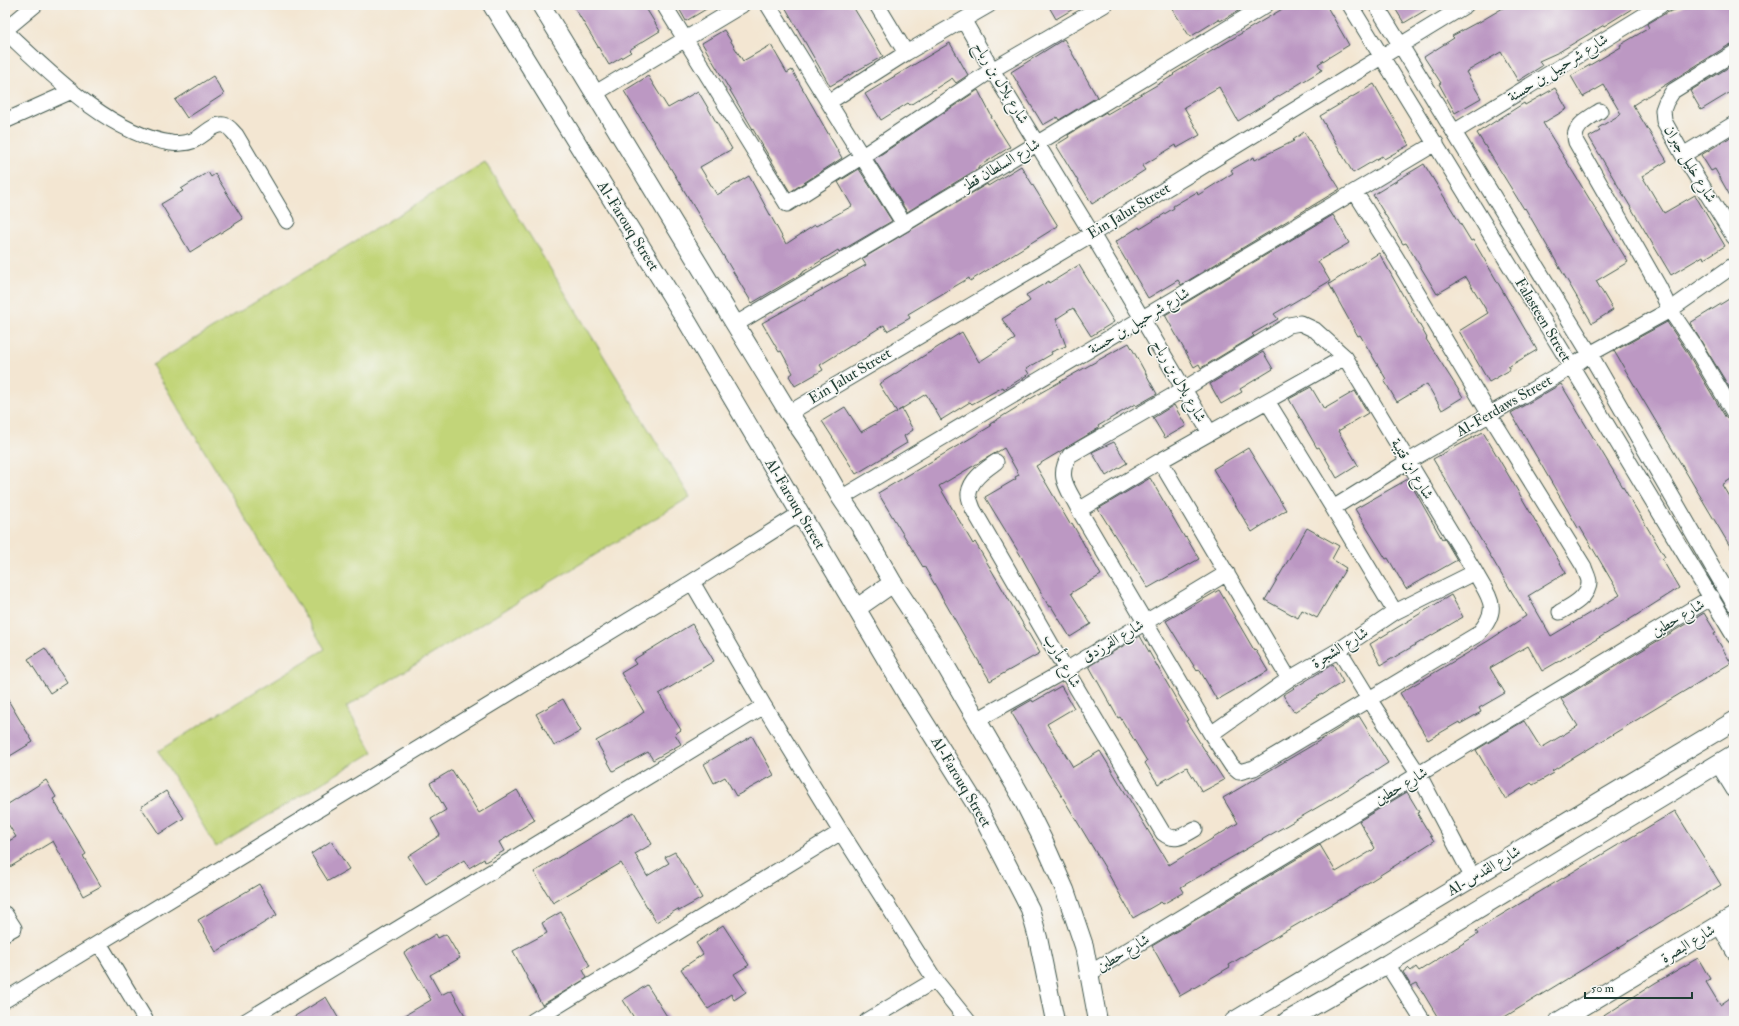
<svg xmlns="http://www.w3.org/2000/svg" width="1739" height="1026" viewBox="0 0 1739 1026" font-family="'IM FELL Double Pica',Amiri,serif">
	<rect width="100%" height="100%" fill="#f6f6f2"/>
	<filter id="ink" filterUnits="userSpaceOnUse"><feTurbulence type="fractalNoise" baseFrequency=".025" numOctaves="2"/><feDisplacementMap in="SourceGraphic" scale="8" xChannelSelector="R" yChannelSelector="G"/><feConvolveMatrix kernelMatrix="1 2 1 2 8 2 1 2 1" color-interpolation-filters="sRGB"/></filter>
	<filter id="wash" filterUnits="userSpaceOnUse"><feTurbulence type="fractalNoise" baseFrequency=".012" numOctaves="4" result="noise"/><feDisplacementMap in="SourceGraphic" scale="16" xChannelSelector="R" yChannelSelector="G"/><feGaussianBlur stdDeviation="0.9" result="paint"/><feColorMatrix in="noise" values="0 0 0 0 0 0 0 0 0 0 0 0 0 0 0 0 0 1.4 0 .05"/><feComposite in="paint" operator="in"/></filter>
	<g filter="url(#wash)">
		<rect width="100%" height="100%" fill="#f3e6d2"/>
		<path fill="#c2d579" stroke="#708956" d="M485,162L690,497L346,707L373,752L216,847L158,751L325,649L152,365Z"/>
		<g id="blocks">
			<path fill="#bc98c3" d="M573,5H644L660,31L629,50L631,52L609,65Z
				M677,5H713L686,21Z
				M784,5H852L883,56L830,86Z
				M1048,5H1080L1056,19Z
				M1181,5H1249L1220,21L1219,19L1190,37L1173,10Z
				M1289,5H1326L1349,45L1318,64L1322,70L1238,121L1219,87L1184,107L1200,135L1177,148L1176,145L1142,166L1145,170L1092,204L1056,145L1069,137L1068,135L1106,112L1107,114L1174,75L1173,74Z
				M1393,5H1434L1404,23Z
				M1508,5H1638L1604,26V25L1559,52L1539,61L1542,66L1518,81L1501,52L1466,72L1481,98L1455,113L1439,84L1441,83L1424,57L1454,38L1452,36L1476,23V24Z
				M1685,5H1734V44L1729,45L1633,105L1667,161L1642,176L1664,213L1695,195L1725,246L1704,259L1703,256L1671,275L1589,137L1600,131L1598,128L1621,114L1604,85L1583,97L1571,76L1621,47L1620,45L1649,28L1647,24L1666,13L1678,9Z
				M724,30L743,61L771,45L787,73L792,70L842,158L790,192L702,43Z
				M1064,39L1097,97L1059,120L1057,117L1043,125L1011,72Z
				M950,43L968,75L956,83L952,78L910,105L908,103L881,120L865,94Z
				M1734,64V90L1701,110L1690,91Z
				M213,76L224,94L187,118L175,100Z
				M648,76L668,108L698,91L732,149L700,167L717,195L749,176L786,244L815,225L816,226L852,206L838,182L859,169L892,221L839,252L838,250L803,272V273L752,303L624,91Z
				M1374,84L1409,145L1384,159L1382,156L1353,173L1320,116Z
				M1555,88L1567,109L1543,123L1628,262L1596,281L1613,310L1592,323L1525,208L1524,209L1477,133L1524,103L1525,105Z
				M978,90L992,117H991L1010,147L978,167L979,168L907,212L874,159Z
				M1304,132L1340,189L1181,285L1178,280L1148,298L1115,242L1139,227L1140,229L1174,208L1173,206L1197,192L1198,195L1233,173L1231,170L1254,157L1255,160L1294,141L1293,140Z
				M1734,135V203L1715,169L1711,171L1701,155Z
				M1424,164L1471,241L1473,240L1537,350L1508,367L1510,370L1489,382L1459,331L1488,313L1466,277L1437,294L1406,243L1403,244L1373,195Z
				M1021,166L1058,226L970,281L969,278L908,314L910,318L887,331L884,325L820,365L823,370L795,386L789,376L793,373L781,351L779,352L762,323L866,265L862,259L987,184L988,186Z
				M208,172L211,177L215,174L243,219L190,252L161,204L183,191L181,189Z
				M1333,215L1349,243L1318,261L1330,281L1274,314L1278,319L1252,334L1254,336L1201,368L1199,364L1194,367L1165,315Z
				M1379,253L1427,338L1426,339L1463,397L1442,410L1427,384L1397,402L1384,380L1386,379L1360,335L1358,336L1329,284Z
				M1079,265L1114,322L1091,336L1073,308L1056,319L1066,346L1051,352L1052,354L1026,369L1029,374L1004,389L1003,387L972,404L970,402L941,420L926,394L898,411L902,409L913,430L904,436L907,443L856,474L822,421L845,407L861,432L897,412L879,384L962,332L979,362L1015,339L1002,319L1030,301L1026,295L1049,281L1050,283Z
				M1734,296V395L1690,323Z
				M1667,322L1685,349L1726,418L1734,422V477L1722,485L1734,505V553L1614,351Z
				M1129,343L1157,394L1136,406L1135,404L1098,426L1099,428L1036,466L1070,524L1072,523L1101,575L1071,593L1091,624L1070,637L1051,606L1049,607L1021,556L985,497L1016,479L1015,477L1019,475L1004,448L939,486L973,544L975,542L1040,653L990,681L939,592L924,566L923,567L878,493L991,426L990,424L1040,393Z
				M1263,352L1273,369L1240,389L1242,392L1221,404L1210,384Z
				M1561,384L1647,527L1665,557L1662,559L1679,588L1621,625L1542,671L1528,646L1490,668L1505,693L1479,708L1481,712L1460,724L1459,722L1428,740L1400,693L1488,641L1526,616L1433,459L1483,432L1566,573L1528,596L1551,636L1620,595L1580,527L1578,528L1511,413Z
				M1311,387L1324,409L1355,391L1368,413L1338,431L1358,465L1337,478L1319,447L1317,448L1289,399Z
				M1174,405L1186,426L1165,438L1153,418Z
				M1114,442L1127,463L1106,476L1092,452Z
				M1248,448L1286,510L1252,532L1213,469Z
				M1150,478L1185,538L1186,537L1199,559L1148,588L1098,509Z
				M1408,479L1442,539L1444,538L1457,560L1406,589L1388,558L1386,559L1355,509Z
				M1307,528L1339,546L1332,559L1346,568L1317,618L1302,610L1298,618L1265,600Z
				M1219,590L1254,650L1255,649L1268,671L1217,700L1199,669L1197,671L1166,621Z
				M1451,595L1463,617L1381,665L1370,644Z
				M1704,613L1716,633L1714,634L1731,663L1552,771L1554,773L1533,785L1531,783L1505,799L1476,750L1524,721L1541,748L1578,726L1561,699Z
				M692,624L714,661L659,694L681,730L675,734L681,744L653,760L648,752L613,771L596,741L630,722L644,712L621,673L636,664L633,660Z
				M1140,636L1188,720L1186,721L1224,780L1202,792L1187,767L1158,784L1145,763L1147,761L1120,717L1118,718L1089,666Z
				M45,648L67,682L50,693L28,659Z
				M1333,664L1343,682L1322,695V694L1294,712L1283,695Z
				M1061,686L1074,708L1047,724L1073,767L1100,751L1169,865L1238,823L1223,798L1311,746L1359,716L1388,763L1330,800L1181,887L1184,892L1163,904L1161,902L1133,918L1104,866L1011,712L1032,700L1033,702Z
				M5,695L33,742L5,759Z
				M563,699L581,731L554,746L536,714Z
				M752,736L774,775L736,796L725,777L714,783L704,764Z
				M452,770L479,813L517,790L535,820L499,842L504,851L485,862L484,859L469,868L464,860L426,884L408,856L440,835L431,819L446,810L430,783Z
				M46,780L56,797L53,799L86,854L83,856L101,886L83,896L53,841L5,870V843L16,837L5,819V806Z
				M166,791L184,818L159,834L141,807Z
				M1407,792L1419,812L1417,813L1434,841L1355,891L1260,946L1229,965L1230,967L1180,996L1152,946L1320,845L1336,872L1373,850L1375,848L1359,821Z
				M1675,811L1721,885L1498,1021H1440L1417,983L1411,986L1403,972L1408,968L1411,971L1416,967L1419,971L1478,934L1476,931L1496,918Z
				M634,812L652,844L635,854L647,876L669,863L665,857L675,852L702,898L679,911L678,909L656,922L621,863L553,903L534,872Z
				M331,841L349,869L328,881L311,854Z
				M259,884L277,915L216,952L198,920Z
				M561,912L590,966L583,970L587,978L542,1005L513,951L547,933L542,923Z
				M723,925L749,965L734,974L746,992L734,1000L731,994L708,1009L681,969L703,954L696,943Z
				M436,934L438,938L446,934L460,958L430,975L441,995L451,990L468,1021H395L431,1000L404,953Z
				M1698,958L1710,979L1706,982L1720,1005L1730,998L1734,1005V1014L1722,1021H1596L1655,983Z
				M647,985L670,1021H636L623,1000Z
				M326,997L340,1021H287Z"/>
		</g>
	</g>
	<g filter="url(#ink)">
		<use href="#blocks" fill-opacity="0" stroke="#3f564c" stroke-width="1"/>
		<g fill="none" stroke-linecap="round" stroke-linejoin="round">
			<g stroke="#3f564c" stroke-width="17">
				<path id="minor" d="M664,5L787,204L861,157L992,70L1104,5
					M768,5L904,224
					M877,5L906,53
					M1350,5L1572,367L1734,636
					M1376,5L1590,354L1734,604
					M964,21L992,70L1092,234L1210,433
					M5,30L35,5
					M5,31C49,72 109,134 171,143C176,144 187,143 192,141C202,138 213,123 224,125C229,126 232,131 236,135L287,221
					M1734,53L1673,91L1666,102L1663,110L1664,121L1683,155L1734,237
					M594,94L742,5
					M829,102L906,53L989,5
					M1600,111C1589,118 1571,127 1576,142L1659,287L1670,310L1693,344L1734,413
					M5,121L72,91
					M1454,132L1661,5
					M1683,155L1734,124
					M1355,192L1397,259L1490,415L1584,567C1585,571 1589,578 1589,582C1589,597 1571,606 1560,612
					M1300,323L1315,330L1345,357L1475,572C1489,598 1502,608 1478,634L1254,768L1239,772L1232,766L1211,734L1079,510C1069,489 1055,477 1070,455L1184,389L1289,325Z
					M736,324L904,224L1266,5
					M1267,401L1333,508L1395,612
					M789,413L1092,234L1466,5
					M1160,461L1289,679
					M996,462C985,470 971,479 969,493C968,498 972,505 973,509L1066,670L1163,833C1175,843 1184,835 1195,829
					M841,498L1436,143
					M1333,508L1407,462L1572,367L1590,354L1670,310L1734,265
					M1079,510L1160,461L1345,357
					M692,582L764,706L841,832L935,980L968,1021
					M1339,650L1369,699L1419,775L1473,878
					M977,720L1066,670L1227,573
					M1211,734L1289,679L1339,650L1395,612L1475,572
					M1718,764L1734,790
					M5,914L14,928L5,933
					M1719,925L1734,952
					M99,943L146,1021
					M1387,964L1423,1021
					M1090,973L1712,597
					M5,1000L692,582L801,513
					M246,1021L764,706
					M533,1021L841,832
					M867,1021L935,980"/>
			</g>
			<g stroke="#3f564c" stroke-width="20">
				<path id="major" d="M492,5L688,323L908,696L978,808L1030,909L1038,938L1055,1021
					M541,5L789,413L807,439L841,498L860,526L893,583L933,644L1020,794L1043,840L1065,890L1084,946L1098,1021
					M857,608L893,583
					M1234,1021L1734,721
					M1287,1021L1387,964L1734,754
					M1559,1021L1734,916"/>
			</g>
			<use href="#minor" stroke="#fff" stroke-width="15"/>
			<use href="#major" stroke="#fff" stroke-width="18"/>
		</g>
	</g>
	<g text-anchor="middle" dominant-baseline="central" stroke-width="3" stroke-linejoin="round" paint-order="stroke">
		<g font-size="15" fill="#1f3d34" stroke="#f6f6f2">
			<text transform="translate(1558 68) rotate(-32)">شارع شرحبيل بن حسنة</text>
			<text transform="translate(1001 83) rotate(59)">شارع بلال بن رباح</text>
			<text transform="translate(1690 164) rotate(59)">شارع خليل جبران</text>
			<text transform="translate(1001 165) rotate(-31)">شارع السلطان قطز</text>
			<text transform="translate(1129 211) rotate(-31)">Ein Jalut Street</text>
			<text transform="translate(628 226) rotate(58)">Al-Farouq Street</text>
			<text transform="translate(1543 320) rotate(59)">Falasteen Street</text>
			<text transform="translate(1139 321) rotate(-31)">شارع شرحبيل بن حسنة</text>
			<text transform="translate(850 376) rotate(-31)">Ein Jalut Street</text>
			<text transform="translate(1179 381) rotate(60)">شارع بلال بن رباح</text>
			<text transform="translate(1504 406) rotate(-30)">Al-Ferdaws Street</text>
			<text transform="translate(1412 469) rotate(59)">شارع ابن قتيبة</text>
			<text transform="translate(795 504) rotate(59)">Al-Farouq Street</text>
			<text transform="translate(1678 618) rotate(-31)">شارع حطين</text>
			<text transform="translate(1113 641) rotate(-31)">شارع الفرزدق</text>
			<text transform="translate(1340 648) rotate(-32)">شارع الشجرة</text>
			<text transform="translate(1062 661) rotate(60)">شارع مأرب</text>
			<text transform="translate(961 782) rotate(59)">Al-Farouq Street</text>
			<text transform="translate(1401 786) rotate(-31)">شارع حطين</text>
			<text transform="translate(1484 871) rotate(-31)">Al-شارع القدس</text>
			<text transform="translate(1688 944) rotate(-31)">شارع البصرة</text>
			<text transform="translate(1123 953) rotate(-31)">شارع حطين</text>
		</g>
	</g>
	<rect width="1739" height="1026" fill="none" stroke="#f6f6f2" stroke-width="20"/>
	<path d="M1585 992v6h107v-6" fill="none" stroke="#1f3d34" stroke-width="2"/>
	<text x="1591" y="992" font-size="12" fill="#1f3d34" stroke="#f6f6f2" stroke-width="3" paint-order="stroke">50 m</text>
</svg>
